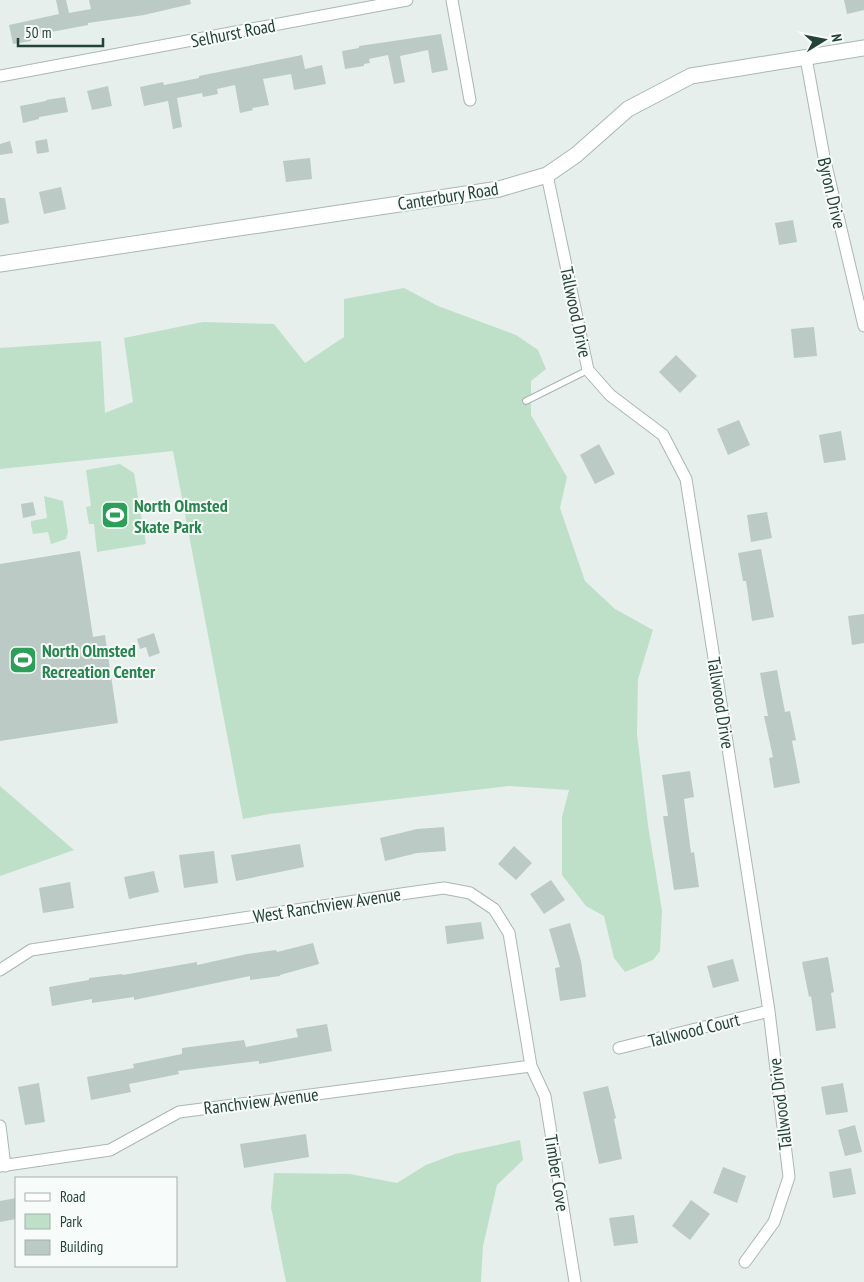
<svg xmlns="http://www.w3.org/2000/svg" width="864" height="1282" viewBox="0 0 864 1282" font-family="'PT Sans Narrow',sans-serif">
	<rect width="100%" height="100%" fill="#e6efeb"/>
	<path fill="#bfe0c8" d="M404,288L438,306L516,335L538,350L546,369L531,381V415L567,477L560,508L585,581L615,609L653,630L638,679L637,734L648,825L662,911L660,951L653,960L625,972L614,958L604,916L586,906L562,875V817L569,790L509,786L269,814L243,819L173,451L0,469V348L101,341L105,413L133,402L124,338L203,322L274,324L305,363L344,337V299Z
		M120,464L134,473L146,544L97,552L94,524H89L86,507L91,506L86,470Z
		M44,496L63,501L68,532L66,539L51,544L48,532L33,534L31,525V521L47,518Z
		M0,786L74,850L0,876Z
		M520,1140L523,1160L497,1185L483,1246L481,1282H286L271,1207L274,1173L350,1174L397,1183L426,1165L455,1154Z"/>
	<path fill="#bbcac4" d="M56,0H66L69,13L91,9L89,0H190L191,4L144,15L88,23V25L30,36L31,41L13,44L9,25L59,14Z
		M844,0H864V10L847,14Z
		M441,34L448,70L432,73L428,50L400,56L405,82L394,84L388,55L369,59L370,63L364,64V66L345,69L342,51L359,48V46Z
		M302,55L305,69L322,65L326,84L294,90L291,74L263,79L269,105L252,108L253,110L240,113L235,85L217,89L218,94L203,97L202,93L177,98L182,127L173,129L168,101L144,106L140,87L163,82L164,85L199,78V76Z
		M108,86L112,106L92,110L87,91Z
		M65,97L68,112L39,117V119L23,123L20,106L46,101V100Z
		M47,139L49,152L37,154L35,141Z
		M10,141L13,153L0,155V144Z
		M310,158L312,179L286,182L283,161Z
		M61,187L66,209L44,214L39,192Z
		M0,198H5L9,223L0,225Z
		M793,220L797,242L779,245L775,223Z
		M814,327L817,356L794,358L791,329Z
		M676,355L697,376L680,393L659,372Z
		M739,420L750,445L728,455L717,429Z
		M841,431L846,460L824,463L819,435Z
		M599,444L615,474L595,484L580,455Z
		M33,502L36,515L23,518L21,504Z
		M767,512L772,538L751,542L747,515Z
		M761,549L774,617L752,621L746,581H743L738,553Z
		M80,551L93,637L105,635L118,723L0,741V564Z
		M864,614V643L852,645L848,616Z
		M154,633L160,653L149,657L146,647L140,649L137,639Z
		M777,670L785,712L790,711L796,740L792,741L800,783L774,788L769,758L773,757L764,716H768L760,673Z
		M690,771L694,797L684,799L691,853L694,852L699,887L674,890L663,816H668L662,775Z
		M444,827L446,851L417,853L385,861L380,838L417,829Z
		M300,844L304,867L236,881L231,855Z
		M514,846L532,863L516,880L498,864Z
		M214,851L218,883L184,888L179,855Z
		M154,871L159,892L129,899L124,877Z
		M551,880L565,900L544,914L530,894Z
		M70,882L74,908L43,913L39,888Z
		M481,922L484,939L447,944L445,926Z
		M570,923L581,961L586,997L560,1001L555,968L560,967L549,929Z
		M313,943L319,964L280,975V976L250,980V976L134,1000V997L92,1003V999L52,1006L49,987L89,980V978L122,974L123,975L197,962V965L247,954L276,950L277,952Z
		M828,957L834,992L831,993L836,1028L816,1031L811,996L809,997L802,962Z
		M733,959L739,981L713,988L707,966Z
		M327,1024L332,1051L259,1064V1061L178,1071L179,1074L129,1084L131,1092L91,1100L87,1077L134,1068L133,1064L182,1054V1048L244,1040L246,1047L298,1037L296,1029Z
		M39,1083L45,1122L25,1125L18,1087Z
		M843,1083L848,1112L826,1115L821,1087Z
		M608,1086L616,1118L614,1119L622,1159L599,1164L583,1092Z
		M855,1125L862,1152L845,1156L838,1130Z
		M306,1134L309,1157L244,1168L240,1144Z
		M723,1167L746,1176L737,1203L713,1193Z
		M851,1168L856,1194L833,1198L829,1172Z
		M16,1198V1219L0,1222V1201Z
		M691,1200L710,1214L690,1240L672,1226Z
		M634,1215L638,1243L614,1246L609,1218Z"/>
	<g fill="none" stroke-linecap="round" stroke-linejoin="round">
		<g stroke="#a8b8b2" stroke-width="8">
			<path id="service" d="M526,401L588,370"/>
		</g>
		<g stroke="#a8b8b2" stroke-width="13">
			<path id="minor" d="M452,0L470,100
				M806,58L824,157L864,326
				M0,76L407,0
				M547,175L588,370L610,395L663,435L686,479L769,1011L789,1177L774,1222L745,1262
				M0,970L31,950L408,893L444,888L470,893L494,909L509,933L531,1066L545,1096L575,1282
				M619,1048L769,1011
				M0,1126L5,1166
				M0,1166L110,1150L179,1112L531,1066"/>
		</g>
		<g stroke="#a8b8b2" stroke-width="17">
			<path id="tertiary" d="M0,264L499,189L547,175L576,155L628,109L691,76L864,48"/>
		</g>
		<use href="#service" stroke="#fff" stroke-width="5.5"/>
		<use href="#minor" stroke="#fff" stroke-width="11"/>
		<use href="#tertiary" stroke="#fff" stroke-width="15"/>
	</g>
	<defs>
		<g id="stadium-square" transform="scale(1.4375)"><rect x="-9" y="-9" width="18" height="18" rx="4" fill="#2e9e5b" stroke="#f7fbf9"/><path d="M0-5a6.5 5 0 1 0 0 10a6.5 5 0 1 0 0-10ZM-3.5-1.8h7v3.6h-7Z" fill="#fff"/></g>
	</defs>
	<g fill-rule="evenodd">
		<use href="#stadium-square" x="115" y="515"/>
		<use href="#stadium-square" x="23" y="660"/>
	</g>
	<g text-anchor="middle" dominant-baseline="central" stroke-width="4" stroke-linejoin="round" paint-order="stroke">
		<g font-size="18" fill="#24423a" stroke="#f7fbf9">
			<text transform="translate(233 33) rotate(-11)">Selhurst Road</text>
			<text transform="translate(832 193) rotate(77)">Byron Drive</text>
			<text transform="translate(448 196) rotate(-9)">Canterbury Road</text>
			<text transform="translate(576 312) rotate(78)">Tallwood Drive</text>
			<text transform="translate(721 703) rotate(81)">Tallwood Drive</text>
			<text transform="translate(327 905) rotate(-9)">West Ranchview Avenue</text>
			<text transform="translate(694 1030) rotate(-14)">Tallwood Court</text>
			<text transform="translate(261 1101) rotate(-7)">Ranchview Avenue</text>
			<text transform="translate(780 1104) rotate(-97)">Tallwood Drive</text>
			<text transform="translate(557 1173) rotate(81)">Timber Cove</text>
		</g>
		<g font-size="18" font-weight="bold" fill="#27864d" stroke="#f7fbf9" text-anchor="start">
			<text x="134" y="505">North Olmsted<tspan x="134" dy="21">Skate Park</tspan></text>
			<text x="42" y="650">North Olmsted<tspan x="42" dy="21">Recreation Center</tspan></text>
		</g>
	</g>
	<rect x="15" y="1177" width="162" height="90" fill="#f7fbf9" stroke="#a3b1ad"/>
	<rect x="25" y="1193" width="25" height="8" fill="#ffffff" stroke="#a3b1ad"/>
	<text x="60" y="1202" font-size="15" fill="#24423a">Road</text>
	<rect x="25" y="1214" width="25" height="15" fill="#bfe0c8" stroke="#a3b1ad"/>
	<text x="60" y="1227" font-size="15" fill="#24423a">Park</text>
	<rect x="25" y="1240" width="25" height="15" fill="#bbcac4" stroke="#a3b1ad"/>
	<text x="60" y="1252" font-size="15" fill="#24423a">Building</text>
	<g transform="translate(824 40) rotate(80)" stroke="#f7fbf9" stroke-width="4" paint-order="stroke">
	<path d="M0-4L9 19L0 12L-9 19Z" fill="#24423a"/>
	<text y="-8" font-size="14" font-weight="bold" text-anchor="middle" fill="#24423a">N</text>
	</g>
	<path d="M18 38v8h85v-8" fill="none" stroke="#24423a" stroke-width="2.5"/>
	<text x="25" y="38" font-size="15" fill="#24423a" stroke="#f7fbf9" stroke-width="4" paint-order="stroke">50 m</text>
</svg>
